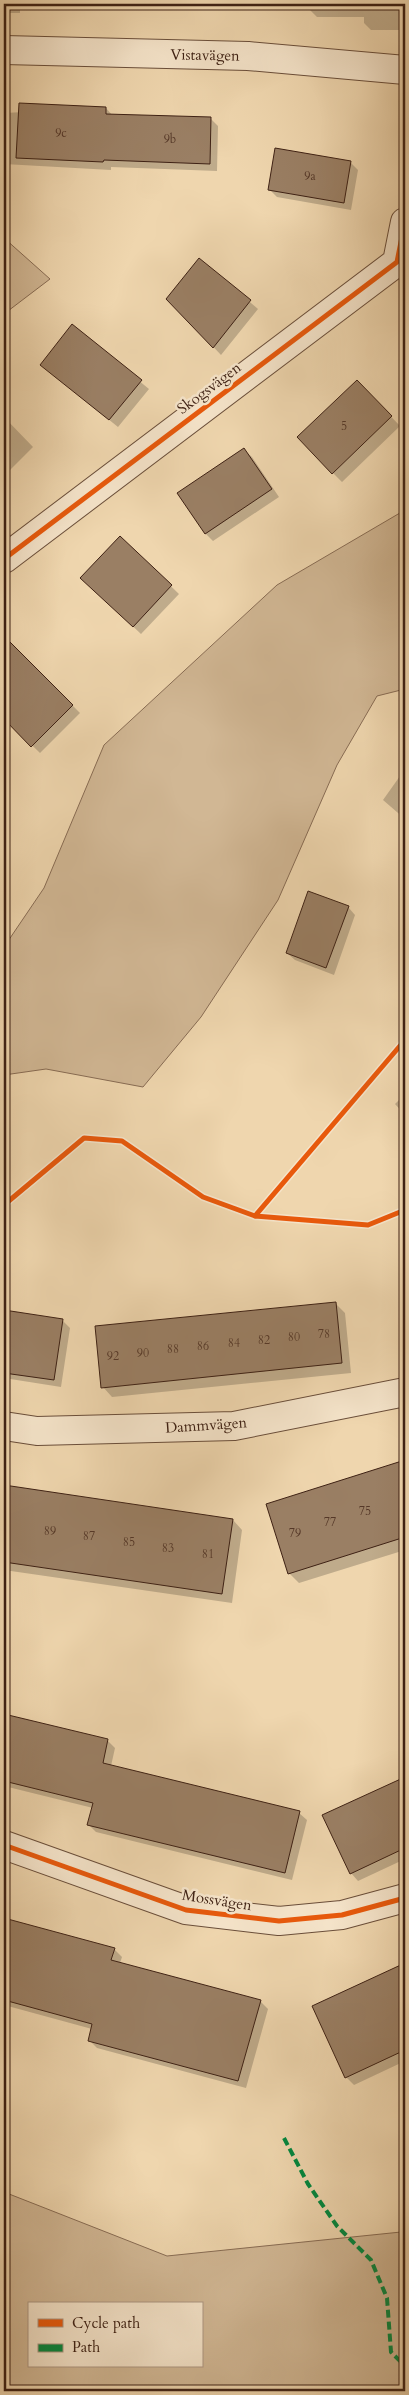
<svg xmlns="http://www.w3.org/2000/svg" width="409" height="2395" viewBox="0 0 409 2395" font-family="Cardo,serif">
	<rect width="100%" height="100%" fill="#efd6ae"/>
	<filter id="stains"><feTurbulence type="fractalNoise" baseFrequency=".004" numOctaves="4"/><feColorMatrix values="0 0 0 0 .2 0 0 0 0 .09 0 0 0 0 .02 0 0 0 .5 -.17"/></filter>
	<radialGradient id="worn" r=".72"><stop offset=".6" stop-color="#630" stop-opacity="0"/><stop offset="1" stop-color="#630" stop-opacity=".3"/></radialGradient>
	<path fill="#d1b794" stroke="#886c54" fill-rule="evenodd" d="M4,238L50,279L4,314Z
		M405,510V689L377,696L337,765L278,900L201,1017L143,1087L46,1069L4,1075V947L44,888L104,745L277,585Z
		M4,2192L167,2256L401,2232L405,2229V2391H4ZM29,2304H201V2366H29Z"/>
	<path fill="#0003" d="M4,4H20V13H4Z
		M309,4H405V30H371L364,23V17H317L310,10Z
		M106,108L112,115L211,119L218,126L217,171L111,167V170L4,164V113Z
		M350,162L358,170L351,210L277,197L270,190Z
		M199,259L258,309L221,355L168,299Z
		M72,326L149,389L118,427L41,365Z
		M357,381L400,426L342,482L333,473Z
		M4,417L33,447L4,476Z
		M244,450L252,457L279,497L213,541L206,534L179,493Z
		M120,537L179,594L141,634L89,585Z
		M17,650L80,713L40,753L4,718V663Z
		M405,769V819L383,800Z
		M348,907L355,915L334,975L295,960L287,953Z
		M405,1094V1115L395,1104Z
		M335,1303L345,1313L351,1373L112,1397L103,1387Z
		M4,1311L63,1321L70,1328L61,1387L4,1378Z
		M405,1462V1550L299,1583L289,1573L268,1505Z
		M4,1487L233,1520L242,1530L232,1603L4,1570Z
		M4,1715L108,1741L115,1748L111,1766L299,1813L307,1820L292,1880L96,1832L89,1825L93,1808L4,1786Z
		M405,1778V1859L358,1881L351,1873L324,1816Z
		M4,1919L114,1949L122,1957L120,1963L260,2001L268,2009L246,2088L97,2048L89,2040L92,2029L4,2005Z
		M405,1964V2061L354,2085L346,2077L313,2007Z"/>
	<path fill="#9a7f64" stroke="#3e2114" d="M19,103L106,107V114L211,117L210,164L104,160L103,162L16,158Z
		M275,148L351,161L344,203L268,190Z
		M199,258L251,300L213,348L166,299Z
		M72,324L142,380L109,420L40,365Z
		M357,380L392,416L332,474L297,437Z
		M244,448L272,489L205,534L177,493Z
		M120,536L172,585L133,627L80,578Z
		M4,636L73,705L31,747L4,719Z
		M308,891L349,906L326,968L286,953Z
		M336,1302L342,1363L101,1388L95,1326Z
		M4,1310L63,1319L54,1380L4,1373Z
		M405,1460V1537L288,1574L266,1504Z
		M4,1485L233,1519L222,1594L4,1562Z
		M4,1714L108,1739L103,1763L300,1811L285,1873L87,1825L93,1803L4,1781Z
		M405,1777V1848L350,1874L322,1815Z
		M4,1918L115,1948L111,1960L261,2000L238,2081L88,2041L92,2024L4,2000Z
		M405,1963V2050L345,2078L312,2006Z"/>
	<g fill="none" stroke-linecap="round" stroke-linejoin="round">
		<g stroke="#6a4e3a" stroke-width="30">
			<path id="street" d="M4,50L248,56L405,70
				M4,559L397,262L405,222
				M4,1426L37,1431L234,1426L405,1392
				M4,1845L186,1910L279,1921L342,1915L405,1898"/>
		</g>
		<use href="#street" stroke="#f5e4ca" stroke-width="28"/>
		<path stroke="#00873e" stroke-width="4" stroke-dasharray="8 4" stroke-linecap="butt" d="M284,2138L308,2184L337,2226L371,2260L387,2298L391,2352L405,2366"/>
		<g stroke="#f5e4ca" stroke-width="8">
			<path id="cycleway" d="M4,559L397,262L405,222
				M4,1205L84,1138L122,1141L203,1197L255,1216L368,1225L405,1210
				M255,1216L405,1040
				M4,1845L186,1910L279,1921L342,1915L405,1898"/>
		</g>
		<use href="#cycleway" stroke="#e8590c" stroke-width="5"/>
	</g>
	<g text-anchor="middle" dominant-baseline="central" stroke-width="5" stroke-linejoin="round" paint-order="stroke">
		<g font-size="12" fill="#553828">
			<text x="61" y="133">9c</text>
			<text x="170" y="139">9b</text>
			<text x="310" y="176">9a</text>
			<text x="344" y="426">5</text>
			<text x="324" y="1334">78</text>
			<text x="294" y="1337">80</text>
			<text x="264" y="1340">82</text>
			<text x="234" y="1343">84</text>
			<text x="203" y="1346">86</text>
			<text x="173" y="1349">88</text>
			<text x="143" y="1353">90</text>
			<text x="113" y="1356">92</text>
			<text x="365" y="1511">75</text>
			<text x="330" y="1522">77</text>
			<text x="50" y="1531">89</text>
			<text x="295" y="1533">79</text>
			<text x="89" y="1536">87</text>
			<text x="129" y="1542">85</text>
			<text x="168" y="1548">83</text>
			<text x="208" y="1554">81</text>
		</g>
		<g font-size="15" fill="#3e2114" stroke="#f5e4ca">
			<text transform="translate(205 55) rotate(1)">Vistavägen</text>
			<text transform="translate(209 388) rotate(-37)">Skogsvägen</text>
			<text transform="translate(206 1425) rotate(-4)">Dammvägen</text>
			<text transform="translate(217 1900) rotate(9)">Mossvägen</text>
		</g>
	</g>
	<rect width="409" height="2395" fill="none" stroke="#efd6ae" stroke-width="20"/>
	<rect x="5" y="5" width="399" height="2385" fill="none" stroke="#3e2114" stroke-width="2.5"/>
	<rect x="10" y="10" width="389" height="2375" fill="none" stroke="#3e2114"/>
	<rect x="28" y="2302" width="175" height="65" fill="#f5e4ca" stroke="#ac9681"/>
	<rect x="38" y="2319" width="25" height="8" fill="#e8590c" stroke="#ac9681"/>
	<text x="72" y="2328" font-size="15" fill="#3e2114">Cycle path</text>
	<rect x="38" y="2344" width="25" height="8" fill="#00873e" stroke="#ac9681"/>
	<text x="72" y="2352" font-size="15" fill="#3e2114">Path</text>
	<rect width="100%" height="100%" filter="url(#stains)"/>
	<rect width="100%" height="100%" fill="url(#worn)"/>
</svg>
